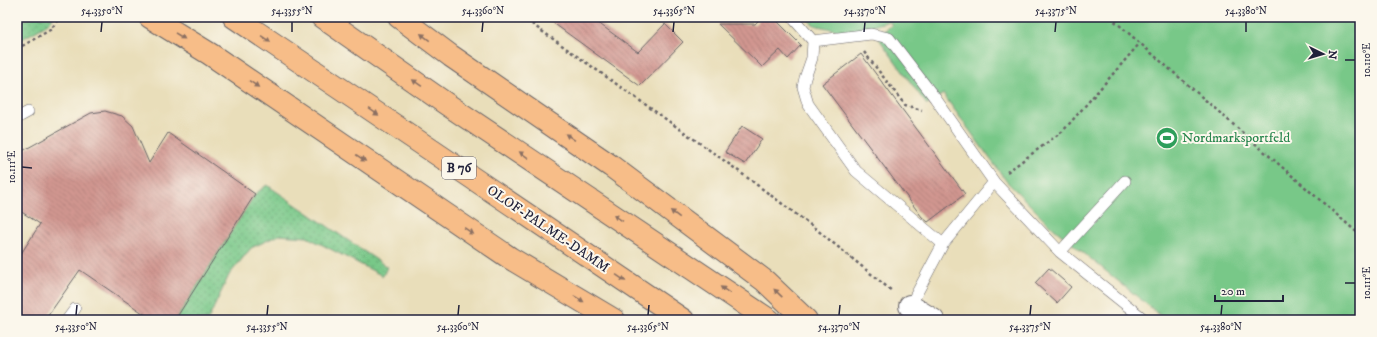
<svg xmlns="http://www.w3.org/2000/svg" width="1377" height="337" viewBox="0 0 1377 337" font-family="'IM FELL DW Pica',serif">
	<defs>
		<pattern id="grass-dots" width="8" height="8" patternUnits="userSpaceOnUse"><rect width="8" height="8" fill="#78c888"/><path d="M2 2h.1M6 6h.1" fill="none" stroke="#62a270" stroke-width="1.8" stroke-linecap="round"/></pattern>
		<pattern id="building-back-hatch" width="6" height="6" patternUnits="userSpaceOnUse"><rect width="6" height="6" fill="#d19690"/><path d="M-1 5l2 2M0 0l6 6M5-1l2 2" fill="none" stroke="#a97a77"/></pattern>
	</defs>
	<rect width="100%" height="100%" fill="#fbf7ec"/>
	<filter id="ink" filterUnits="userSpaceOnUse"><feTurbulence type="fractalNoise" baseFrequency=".025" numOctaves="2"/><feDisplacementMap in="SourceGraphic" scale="8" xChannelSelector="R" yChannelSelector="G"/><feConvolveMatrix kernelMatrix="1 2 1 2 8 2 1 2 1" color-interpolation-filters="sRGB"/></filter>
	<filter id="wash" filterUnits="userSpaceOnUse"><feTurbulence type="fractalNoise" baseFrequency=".012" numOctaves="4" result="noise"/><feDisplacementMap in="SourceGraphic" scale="16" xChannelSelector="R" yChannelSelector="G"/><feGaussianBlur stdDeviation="0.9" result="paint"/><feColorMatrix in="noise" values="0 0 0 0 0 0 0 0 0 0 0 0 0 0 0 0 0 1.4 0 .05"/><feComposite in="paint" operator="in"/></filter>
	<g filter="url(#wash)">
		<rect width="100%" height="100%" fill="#e9deba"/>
		<path fill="url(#grass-dots)" stroke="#4d7562" d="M34,17H54L45,26L17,42V22Z
			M267,185L387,267L383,276L307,237L279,235L251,248L229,275L208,320H175L255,194Z"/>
		<path fill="#78c888" stroke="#4d7562" d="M805,17H1360V320H1166L1053,228L1007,182L943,94L927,105L877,36L892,25L889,21L849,33L814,25Z"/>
		<g id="blocks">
			<path fill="url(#building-back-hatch)" d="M545,17H590L638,52L665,24L683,42L640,86Z
				M762,17H773L801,45L788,59L780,50L762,67L718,24H755Z
				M861,54L965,194L928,222L922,217L822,84Z
				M105,111L122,116L133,126L149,163L168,133L255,194L175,320H153L80,270L45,320H28L17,313V260L40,224L17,209V154L91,113Z
				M742,126L762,139L745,164L725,152Z
				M1049,268L1071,287L1057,303L1035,283Z"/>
		</g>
	</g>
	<g filter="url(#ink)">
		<use href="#blocks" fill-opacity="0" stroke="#686467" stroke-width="1"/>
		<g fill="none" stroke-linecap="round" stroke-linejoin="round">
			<g stroke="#686467" stroke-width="12">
				<path id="lane" d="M792,17L813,41L812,58L805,78L803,87L808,104L856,171L943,244L910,306
					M813,41L871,34L889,38L935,98L994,182L943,244
					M17,118L28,112
					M994,182L1060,252L1145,320
					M1060,252L1125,181
					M67,320L75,309"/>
			</g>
			<g stroke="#686467" stroke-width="24">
				<path id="street" d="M910,306L933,320"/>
			</g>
			<g stroke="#686467" stroke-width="24">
				<path id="highway" d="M150,17L210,54L510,258L614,320
					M234,17L683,320
					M322,17L445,103L769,320
					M399,17L451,56L611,166L765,281L806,320"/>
			</g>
			<path stroke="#686467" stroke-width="2.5" stroke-dasharray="3 3" stroke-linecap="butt" d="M522,17L729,164L816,229L892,291
				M1110,17L1360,235
				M17,49L50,30L61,17
				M864,52L905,105L922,110
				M1007,172L1063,131L1140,43"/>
			<use href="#lane" stroke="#fff" stroke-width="11"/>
			<use href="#street" stroke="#fff" stroke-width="22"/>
			<use href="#highway" stroke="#f7bd88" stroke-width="22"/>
		</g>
		<defs><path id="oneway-solid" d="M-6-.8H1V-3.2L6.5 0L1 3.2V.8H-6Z"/></defs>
		<g fill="#8c7062">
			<use href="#oneway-solid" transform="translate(180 36) rotate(32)"/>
			<use href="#oneway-solid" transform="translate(425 37) rotate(-143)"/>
			<use href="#oneway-solid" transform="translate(266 39) rotate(34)"/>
			<use href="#oneway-solid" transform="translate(417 83) rotate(-145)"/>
			<use href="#oneway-solid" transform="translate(254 84) rotate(34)"/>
			<use href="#oneway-solid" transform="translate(374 112) rotate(34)"/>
			<use href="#oneway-solid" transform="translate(570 137) rotate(-146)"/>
			<use href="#oneway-solid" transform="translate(524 155) rotate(-146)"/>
			<use href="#oneway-solid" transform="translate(361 158) rotate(34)"/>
			<use href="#oneway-solid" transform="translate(675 214) rotate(-143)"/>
			<use href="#oneway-solid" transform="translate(618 218) rotate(-146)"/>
			<use href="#oneway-solid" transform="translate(469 231) rotate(34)"/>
			<use href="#oneway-solid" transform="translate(621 278) rotate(34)"/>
			<use href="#oneway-solid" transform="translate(725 290) rotate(-146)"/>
			<use href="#oneway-solid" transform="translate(778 293) rotate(-136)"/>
			<use href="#oneway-solid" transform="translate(579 299) rotate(31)"/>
		</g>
	</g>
	<path fill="none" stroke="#22223b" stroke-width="1.5" d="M101,32L102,22M292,32V22M482,32L483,22M673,32L674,22M864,32L865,22M1055,32L1056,22M1246,32V22M1345,60H1355M22,167L32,168M1345,283H1355M76,315L77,305M267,315L268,305M458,315L459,305M648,315L649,305M839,315L840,305M1030,315L1031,305M1221,315L1222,305"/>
	<defs>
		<g id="stadium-disc" transform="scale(1.15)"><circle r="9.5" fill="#2e9e5b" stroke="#fbf7ec"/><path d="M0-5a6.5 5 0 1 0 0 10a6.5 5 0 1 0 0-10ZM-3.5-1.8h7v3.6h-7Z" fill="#fff"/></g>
	</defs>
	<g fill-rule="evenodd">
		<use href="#stadium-disc" x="1167" y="138"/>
	</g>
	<g text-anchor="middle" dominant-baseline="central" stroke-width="4" stroke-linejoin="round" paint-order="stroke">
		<rect fill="#fbf7ec" stroke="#636270" stroke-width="1" x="442" y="157" width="34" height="22" rx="3"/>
		<g font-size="13" font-weight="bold" fill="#22223b">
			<text x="459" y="168">B 76</text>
		</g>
		<g font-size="14" fill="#27864d" stroke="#fbf7ec" text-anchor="start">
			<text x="1182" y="138">Nordmarksportfeld</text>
		</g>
		<g font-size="14" fill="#22223b" stroke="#fbf7ec">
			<text transform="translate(548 229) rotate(34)">OLOF-PALME-DAMM</text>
		</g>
	</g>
	<rect width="1377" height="337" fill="none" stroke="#fbf7ec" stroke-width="44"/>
	<g transform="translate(1323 54) rotate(95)" stroke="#fbf7ec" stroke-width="3" paint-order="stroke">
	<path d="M0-3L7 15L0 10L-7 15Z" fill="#22223b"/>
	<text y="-6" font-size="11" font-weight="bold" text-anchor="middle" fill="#22223b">N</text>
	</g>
	<path d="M1215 295v6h68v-6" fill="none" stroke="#22223b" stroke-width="2"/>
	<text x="1221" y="295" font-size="12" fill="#22223b" stroke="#fbf7ec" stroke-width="3" paint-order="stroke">20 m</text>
	<rect x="22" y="22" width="1333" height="293" fill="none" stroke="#22223b" stroke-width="1.5"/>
	<g font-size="10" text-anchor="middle" fill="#22223b">
		<text x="102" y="14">54.3350°N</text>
		<text x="292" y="14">54.3355°N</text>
		<text x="483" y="14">54.3360°N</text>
		<text x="674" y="14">54.3365°N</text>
		<text x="865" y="14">54.3370°N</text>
		<text x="1056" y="14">54.3375°N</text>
		<text x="1246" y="14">54.3380°N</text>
		<text transform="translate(1366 60) rotate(-90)" y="4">10.110°E</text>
		<text transform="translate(11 167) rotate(-90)" y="4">10.111°E</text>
		<text transform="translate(1366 283) rotate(-90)" y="4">10.111°E</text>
		<text x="76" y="330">54.3350°N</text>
		<text x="267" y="330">54.3355°N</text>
		<text x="458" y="330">54.3360°N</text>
		<text x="648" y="330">54.3365°N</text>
		<text x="839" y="330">54.3370°N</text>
		<text x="1030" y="330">54.3375°N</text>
		<text x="1221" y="330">54.3380°N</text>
	</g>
</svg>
